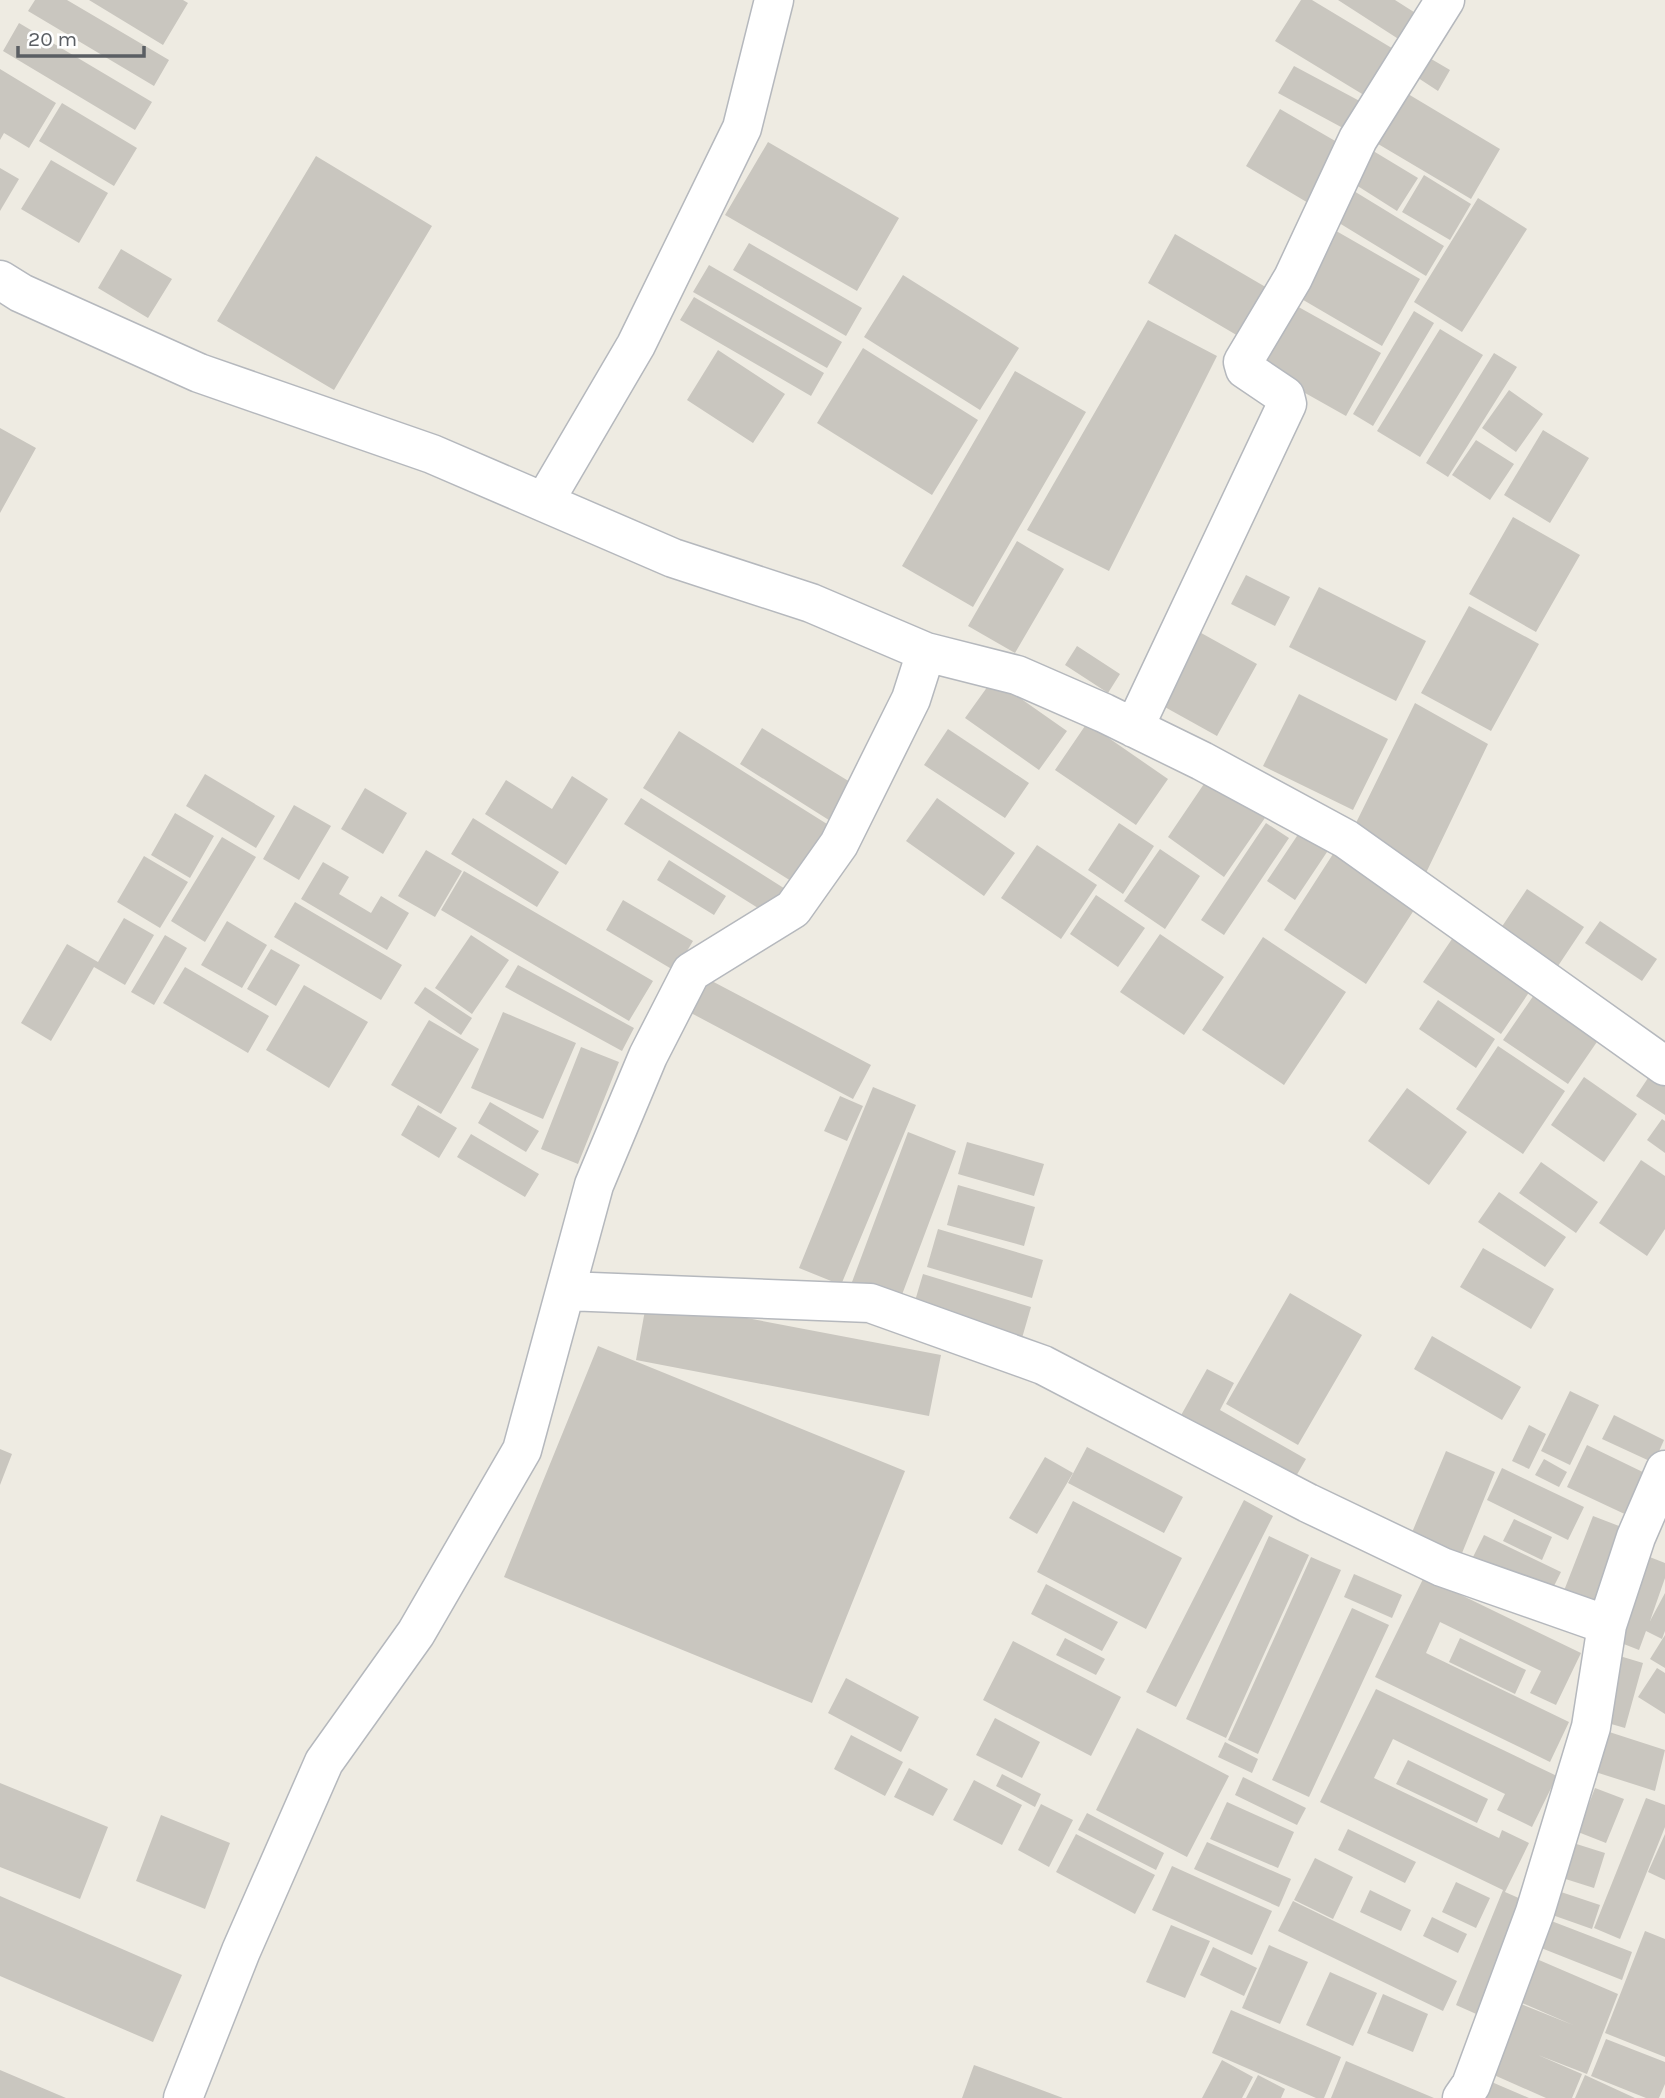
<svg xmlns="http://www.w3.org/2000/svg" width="1665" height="2098" viewBox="0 0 1665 2098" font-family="Karla,sans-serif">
	<rect width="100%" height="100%" fill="#eeebe2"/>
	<path fill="#c9c6bf" d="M35,0H67L169,60L154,86L28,11Z
		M89,0H183L188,3L163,45Z
		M1301,0H1312L1400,53L1372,100L1275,41Z
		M1338,0H1395L1417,14L1400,40Z
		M19,23L152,102L135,130L3,51Z
		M1421,53L1450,70L1438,91L1409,72Z
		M1294,66L1369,106L1354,134L1278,93Z
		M0,69L56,103L29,148L4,133L0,140Z
		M1398,88L1500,149L1471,199L1368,138Z
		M62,103L137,148L114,186L39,141Z
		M1280,109L1349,149L1315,207L1246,166Z
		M768,142L899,218L857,291L725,215Z
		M1365,146L1418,178L1397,211L1345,178Z
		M316,156L432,226L334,390L217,321Z
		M51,160L108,193L79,243L21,209Z
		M0,168L19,179L0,211Z
		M1424,175L1471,204L1450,240L1402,212Z
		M1344,185L1444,246L1426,276L1326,215Z
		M1478,198L1527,229L1462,332L1414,302Z
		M1331,228L1420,279L1382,346L1293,294Z
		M1175,234L1274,292L1245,340L1148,283Z
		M749,243L862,308L846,336L733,270Z
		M121,249L172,279L148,318L98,288Z
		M709,265L842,342L827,368L693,292Z
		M903,275L1019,348L980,410L864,337Z
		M694,297L824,373L811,396L680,320Z
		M1286,300L1381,353L1346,416L1252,363Z
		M1414,311L1434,323L1373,426L1353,414Z
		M1148,320L1217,356L1109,571L1027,530Z
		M1440,329L1483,355L1420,457L1377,431Z
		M863,348L978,420L932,495L817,423Z
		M718,350L785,394L753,443L687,400Z
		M1494,353L1517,367L1448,477L1426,463Z
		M1015,371L1086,412L973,607L902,566Z
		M1509,390L1543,414L1516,452L1482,428Z
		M0,428L36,448L0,513Z
		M1543,430L1589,458L1550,523L1504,495Z
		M1476,440L1514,464L1490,500L1452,475Z
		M1513,517L1580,555L1536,632L1469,594Z
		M1017,541L1064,569L1015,653L968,626Z
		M1246,575L1290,597L1275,626L1231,604Z
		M1319,587L1426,641L1396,701L1289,647Z
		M1469,606L1539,644L1491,731L1421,693Z
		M1194,629L1257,664L1217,736L1154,701Z
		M1077,646L1120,674L1108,693L1065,665Z
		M993,679L1067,731L1039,770L965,718Z
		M1299,694L1388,739L1353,810L1263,766Z
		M1415,703L1488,744L1425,875L1353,829Z
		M1087,723L1168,779L1136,825L1055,770Z
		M762,728L855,785L832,822L740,764Z
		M948,729L1029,783L1005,818L924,765Z
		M679,731L835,829L799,886L643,788Z
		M205,774L275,816L256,848L186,806Z
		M1210,775L1267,815L1224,877L1168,837Z
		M572,776L608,799L566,865L485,814L506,780L552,809Z
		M365,788L407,813L383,854L341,829Z
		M641,798L790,892L774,918L624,824Z
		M937,798L1015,853L984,896L906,841Z
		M294,805L331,826L299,880L263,859Z
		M175,813L214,836L190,878L151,855Z
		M473,818L559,872L537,907L451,854Z
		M1119,823L1154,846L1123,894L1088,870Z
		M1266,823L1289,838L1224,935L1201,920Z
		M1303,827L1331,846L1295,900L1267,881Z
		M222,837L256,857L205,942L171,921Z
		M1037,845L1097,885L1061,939L1001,898Z
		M1160,849L1200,876L1165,929L1124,901Z
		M426,850L462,871L435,917L398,896Z
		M1333,854L1416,907L1366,984L1284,930Z
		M144,856L188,882L160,928L117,902Z
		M669,860L726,896L714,915L657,880Z
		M323,862L349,877L339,894L371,913L381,896L409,913L387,950L301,899Z
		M464,871L653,981L629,1021L441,910Z
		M1527,889L1584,927L1558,966L1501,928Z
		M1096,895L1145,928L1118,967L1070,934Z
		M623,900L693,941L675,971L606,930Z
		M295,902L402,965L381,1000L274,937Z
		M124,918L154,935L125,985L94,967L51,1041L21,1023L67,944L98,962Z
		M227,921L267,945L242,988L201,965Z
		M1600,921L1657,959L1642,981L1585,943Z
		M1456,933L1534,985L1501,1034L1423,982Z
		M1160,934L1224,977L1184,1035L1120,992Z
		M165,935L187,948L154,1005L131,992Z
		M471,935L509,960L472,1014L435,988Z
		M1263,937L1346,992L1284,1085L1202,1030Z
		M271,949L300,965L276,1006L247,989Z
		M518,965L634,1028L622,1051L505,987Z
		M185,967L269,1016L248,1053L163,1003Z
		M708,979L871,1065L853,1099L691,1013Z
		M304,985L368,1022L329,1088L266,1050Z
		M425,987L472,1018L461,1035L414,1003Z
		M1536,992L1601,1036L1568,1084L1503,1040Z
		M1438,1000L1495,1039L1476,1068L1419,1029Z
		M503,1012L576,1043L543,1119L471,1088Z
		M429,1020L479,1049L441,1114L391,1085Z
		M1498,1046L1565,1091L1523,1154L1456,1109Z
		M581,1047L619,1062L578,1164L541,1149Z
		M1652,1072L1665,1080V1115L1636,1096Z
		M1584,1077L1637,1114L1604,1162L1551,1125Z
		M873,1087L916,1105L841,1285L799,1268Z
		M1407,1088L1467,1132L1429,1185L1368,1141Z
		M840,1096L863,1106L847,1141L824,1131Z
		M490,1102L539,1131L526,1152L478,1123Z
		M418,1105L457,1128L439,1158L401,1135Z
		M1662,1119L1665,1121V1153L1647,1140Z
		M908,1132L956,1151L900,1300L852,1282Z
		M471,1134L539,1174L525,1197L457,1157Z
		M967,1142L1044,1164L1034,1196L958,1174Z
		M1641,1160L1665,1176V1229L1647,1256L1599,1223Z
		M1541,1162L1598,1202L1576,1233L1519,1193Z
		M958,1185L1035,1207L1024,1246L947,1225Z
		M1499,1192L1566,1237L1545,1267L1478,1222Z
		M938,1229L1043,1260L1032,1298L927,1267Z
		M1483,1248L1554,1289L1531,1329L1460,1287Z
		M923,1274L1031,1307L1020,1345L912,1311Z
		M1290,1293L1362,1335L1298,1445L1226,1404Z
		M647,1299L941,1355L929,1416L636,1360Z
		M1432,1336L1521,1387L1502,1420L1414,1369Z
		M598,1346L905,1471L812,1703L504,1577Z
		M1207,1369L1234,1383L1220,1410L1306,1459L1288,1490L1175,1426Z
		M1570,1391L1599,1405L1570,1465L1541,1451Z
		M1614,1415L1664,1440L1654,1463L1602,1439Z
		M1529,1425L1546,1434L1529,1469L1512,1461Z
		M1587,1445L1651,1476L1631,1517L1567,1487Z
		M1087,1447L1183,1497L1164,1533L1068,1483Z
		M0,1449L12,1454L0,1485Z
		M1446,1451L1495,1472L1458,1563L1408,1542Z
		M1045,1457L1073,1473L1037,1534L1009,1518Z
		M1544,1459L1567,1472L1559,1487L1535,1475Z
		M1502,1468L1584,1507L1568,1540L1487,1500Z
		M1244,1500L1273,1516L1176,1707L1146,1692Z
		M1073,1501L1182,1558L1146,1629L1037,1572Z
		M1593,1516L1632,1531L1598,1616L1560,1601Z
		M1514,1519L1552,1537L1542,1560L1503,1541Z
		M1484,1535L1561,1572L1548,1598L1471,1561Z
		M1269,1536L1309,1555L1226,1738L1186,1719Z
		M1642,1554L1665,1563V1578L1650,1621L1665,1593V1631L1662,1639L1646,1631L1639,1650L1611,1639Z
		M1311,1557L1341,1570L1258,1754L1228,1740Z
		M1354,1574L1402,1595L1392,1618L1344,1597Z
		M1424,1577L1581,1653L1556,1705L1530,1693L1541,1671L1440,1622L1426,1653L1569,1722L1550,1762L1375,1677Z
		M1046,1584L1118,1622L1102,1651L1031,1614Z
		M1352,1608L1389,1625L1309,1797L1272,1780Z
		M1665,1635V1668L1650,1659Z
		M1065,1638L1105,1659L1096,1675L1056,1655Z
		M1460,1638L1526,1670L1515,1694L1449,1662Z
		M1013,1641L1121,1697L1091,1756L983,1700Z
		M1613,1654L1643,1663L1625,1728L1594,1719Z
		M1657,1668L1665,1673V1714L1638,1697Z
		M846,1678L919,1717L901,1752L828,1713Z
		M1376,1689L1557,1776L1532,1827L1497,1810L1505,1794L1393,1739L1374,1778L1499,1838L1502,1830L1529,1843L1505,1892L1530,1903L1483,2017L1456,2005L1503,1890L1320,1802Z
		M995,1718L1040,1742L1022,1778L976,1755Z
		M1137,1728L1229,1776L1187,1857L1096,1810Z
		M1600,1729L1665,1750L1655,1791L1586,1769Z
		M851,1735L903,1762L885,1796L834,1769Z
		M1225,1742L1258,1759L1252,1773L1218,1757Z
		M1408,1760L1488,1799L1477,1823L1396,1784Z
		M909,1768L948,1789L933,1816L894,1797Z
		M1002,1774L1041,1794L1035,1807L996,1786Z
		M1243,1777L1306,1808L1297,1825L1235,1795Z
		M974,1780L1022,1805L1002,1845L953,1820Z
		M0,1783L108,1827L80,1899L0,1867Z
		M1595,1788L1624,1799L1606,1843L1578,1832Z
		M1646,1798L1665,1805V1827L1620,1939L1594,1928Z
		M1227,1802L1294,1832L1278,1868L1210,1839Z
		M1041,1804L1073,1820L1049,1867L1018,1850Z
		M1087,1813L1164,1853L1156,1870L1078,1830Z
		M161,1815L230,1843L205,1909L136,1881Z
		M1348,1829L1416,1862L1405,1883L1338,1850Z
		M1076,1834L1155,1875L1135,1914L1056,1872Z
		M1665,1834V1880L1648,1872Z
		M1567,1841L1605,1853L1594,1888L1556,1876Z
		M1207,1842L1291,1879L1279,1907L1194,1869Z
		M1315,1858L1353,1877L1333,1919L1294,1900Z
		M1172,1866L1272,1911L1252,1955L1152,1910Z
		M1456,1882L1490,1898L1476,1928L1442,1912Z
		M1549,1888L1600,1905L1592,1929L1541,1911Z
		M1370,1890L1411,1910L1401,1931L1360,1912Z
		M0,1896L182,1975L153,2042L0,1976Z
		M1293,1901L1457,1981L1443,2011L1278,1931Z
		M1432,1917L1467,1934L1458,1953L1423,1936Z
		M1541,1917L1632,1952L1622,1980L1531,1944Z
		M1171,1925L1210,1941L1185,1998L1146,1982Z
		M1645,1931L1665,1939V2057L1605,2033Z
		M1269,1945L1308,1962L1280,2024L1242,2008Z
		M1213,1947L1257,1968L1244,1996L1200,1975Z
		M1532,1957L1618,1994L1587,2074L1538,2055L1582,2074L1572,2098H1546L1485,2071L1511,2000L1573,2025L1513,1999Z
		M1330,1972L1377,1993L1353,2046L1306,2025Z
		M1383,1994L1428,2014L1413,2052L1367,2033Z
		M1231,2010L1341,2057L1324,2098H1316L1212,2053Z
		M1606,2039L1665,2062V2084L1659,2098H1646L1591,2076Z
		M1222,2060L1253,2077L1242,2098H1202Z
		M1346,2061L1434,2098H1331Z
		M974,2065L1063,2098H962Z
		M0,2070L66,2098H0Z
		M1258,2075L1285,2089L1281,2098H1246Z
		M1585,2075L1635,2098H1575Z
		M1480,2077L1529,2098H1471Z"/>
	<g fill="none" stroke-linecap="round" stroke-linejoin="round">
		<g stroke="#b5b8bd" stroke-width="41">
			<path id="street" d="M0,280L21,293L199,373L432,454L673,558L811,603L926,652L1017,675L1104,713L1202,761L1346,839L1665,1066
				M544,502L636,345L742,128L774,0
				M1134,728L1287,404L1285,396L1245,369L1243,362L1293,278L1358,139L1445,0
				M566,1291L870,1303L1043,1365L1308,1503L1442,1567L1607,1625
				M183,2098L241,1951L324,1762L416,1633L522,1450L594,1185L648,1056L691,972L793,909L839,844L911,699L926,652
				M1462,2098L1471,2085L1535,1912L1591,1727L1607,1625L1636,1537L1665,1470"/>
		</g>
		<use href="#street" stroke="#fff" stroke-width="38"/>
	</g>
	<path d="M18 46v10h126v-10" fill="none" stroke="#5a5e63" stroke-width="3.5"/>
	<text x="28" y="46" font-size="21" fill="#5a5e63" stroke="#ffffff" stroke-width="5" paint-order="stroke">20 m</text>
</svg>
